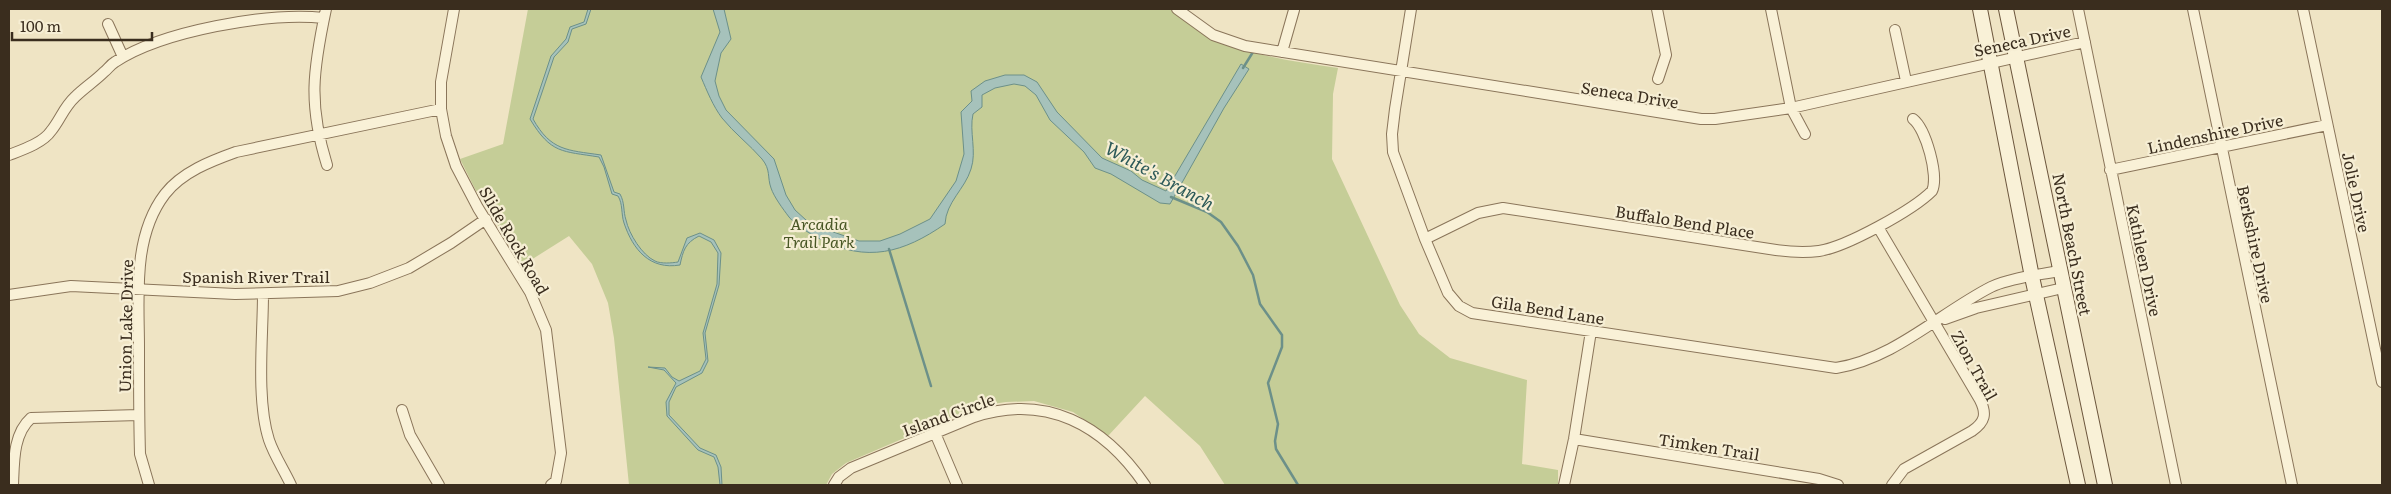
<svg xmlns="http://www.w3.org/2000/svg" width="2391" height="494" viewBox="0 0 2391 494" font-family="Literata,serif">
	<rect width="100%" height="100%" fill="#efe4c4"/>
	<path fill="#c5cd97" d="M528,9H1170C1217,52 1278,59 1338,68L1333,94L1332,159L1400,305L1419,334L1450,358L1527,380L1522,464L1558,470V485H1225L1200,446L1145,396L1108,436L1073,412L1034,401L1006,402L979,406L846,463L832,474L826,485H629L614,338L608,303L592,264L569,236L523,265L475,189L460,159L503,144Z"/>
	<path fill="#a6c2bb" stroke="#6c9089" d="M588,9H591L586,24L572,29L568,42L554,57L533,119C551,151 567,150 601,155L614,192L620,194C625,203 623,211 626,220C629,234 642,255 655,261C661,264 672,263 678,262L687,238L700,233L714,240L721,253L719,285L705,333L708,361L702,373L676,387L669,402V415L700,448L716,455L721,467L722,485H720L718,467L714,457L698,450L667,416L666,402L676,383L664,370L648,367L665,368L672,377L679,381L700,371L706,359L703,333L717,284L718,253L711,242L699,236C685,243 683,251 680,265C650,270 633,250 624,223C621,214 623,204 618,196L612,194L604,167L599,157C562,151 551,154 530,119L551,56L566,39L570,27L584,22Z
		M713,9H724L731,39L721,53L715,81L719,96L726,110L774,159L786,195L795,210L806,220L822,228L859,241H880L900,234L930,219L956,181L964,154L961,112L972,101L971,91L985,81L1005,75H1024L1037,82L1057,112L1102,158L1131,171L1142,180L1166,191L1241,64L1249,69L1224,108L1170,204L1160,203L1111,174L1095,168L1084,152L1050,120L1036,95L1025,86L1014,84L995,88L982,95V107L973,114C969,132 977,151 971,169C965,189 946,202 945,224C903,253 867,263 820,239C811,234 796,226 789,217C783,209 774,197 771,188C767,177 771,170 762,159C750,145 734,133 722,118C713,106 707,91 701,77L720,32Z"/>
	<g fill="none" stroke-linecap="round" stroke-linejoin="round">
		<path stroke="#6c9089" stroke-width="2.5" d="M1243,68L1253,52
			M1171,197L1207,212L1221,222L1238,246L1253,275L1260,304L1282,335V347L1268,383L1278,424L1275,441L1276,449L1298,485
			M889,249L931,386
			M943,412L949,421"/>
		<g stroke="#8a755a" stroke-width="12">
			<path id="minor" d="M326,9C313,70 308,104 327,165
				M454,9L441,82V109L446,136L456,166L478,208L530,292L546,330L561,453L556,481L551,485
				M1177,9L1213,35L1245,46L1701,119H1715L1791,108L2085,42
				M1411,9L1395,109L1392,134L1393,152L1425,239L1448,293L1459,306L1472,313L1836,368C1894,359 1940,313 1991,287C2009,278 2039,275 2059,271
				M1657,9L1666,55L1658,79
				M1771,9L1791,108L1805,134
				M2078,9L2176,485
				M2193,9L2292,485
				M2303,9L2382,382
				M108,24L123,57
				M1895,30L1906,81
				M1282,52L1294,10
				M9,155C22,150 43,143 51,131C60,120 64,107 75,97C84,88 95,81 104,72C108,69 110,65 115,62C162,31 268,12 324,18
				M2110,170L2327,125
				M1878,227L1980,400C1987,414 1985,422 1972,431L1904,469L1892,485
				M1425,239L1478,213L1503,208L1776,250C1790,252 1804,253 1819,251C1846,247 1913,210 1932,191C1939,176 1926,129 1913,119
				M263,294C263,336 256,400 269,440C274,455 284,470 291,485
				M9,295L71,286L235,294L338,291L370,283L409,268L451,243L486,219
				M1945,319L1976,308L2063,288
				M402,410L410,435L439,485
				M935,433L957,485
				M1574,439L1819,479L1838,485
				M13,485C14,462 13,434 31,418L139,415
				M149,485L140,454C139,419 139,383 139,348C139,297 132,237 165,194C182,172 211,161 236,152L441,109
				M834,485L839,477L851,468L974,417C1046,393 1104,425 1145,485
				M1564,485L1574,439L1591,331"/>
		</g>
		<g stroke="#6c563d" stroke-width="16">
			<path id="secondary" d="M1980,9L2032,277L2078,485
				M2006,9L2105,485"/>
		</g>
		<use href="#minor" stroke="#f9f1d7" stroke-width="10"/>
		<use href="#secondary" stroke="#f9f1d7" stroke-width="14"/>
	</g>
	<g text-anchor="middle" dominant-baseline="central" stroke-width="4.5" stroke-linejoin="round" paint-order="stroke">
		<g font-size="16" fill="#3a2d1e" stroke="#f6eed4">
			<text transform="translate(2022 40) rotate(-12)">Seneca Drive</text>
			<text transform="translate(1630 94) rotate(9)">Seneca Drive</text>
			<text transform="translate(2215 133) rotate(-12)">Lindenshire Drive</text>
			<text transform="translate(2357 192) rotate(78)">Jolie Drive</text>
			<text transform="translate(1685 221) rotate(9)">Buffalo Bend Place</text>
			<text transform="translate(515 240) rotate(60)">Slide Rock Road</text>
			<text transform="translate(2073 244) rotate(79)">North Beach Street</text>
			<text transform="translate(2256 244) rotate(78)">Berkshire Drive</text>
			<text transform="translate(2145 260) rotate(78)">Kathleen Drive</text>
			<text x="256" y="276">Spanish River Trail</text>
			<text transform="translate(1548 309) rotate(9)">Gila Bend Lane</text>
			<text transform="translate(125 326) rotate(-89)">Union Lake Drive</text>
			<text transform="translate(1975 365) rotate(61)">Zion Trail</text>
			<text transform="translate(948 414) rotate(-20)">Island Circle</text>
			<text transform="translate(1709 446) rotate(9)">Timken Trail</text>
		</g>
		<g font-size="16" font-style="italic" fill="#485624" stroke="#f6eed4">
			<text x="819" y="223">Arcadia<tspan x="819" dy="18">Trail Park</tspan></text>
		</g>
		<g font-size="18" font-style="italic" fill="#2d5a59" stroke="#f6eed4">
			<text transform="translate(1160 175) rotate(29)">White's Branch</text>
		</g>
	</g>
	<rect width="2391" height="494" fill="none" stroke="#3a2d1e" stroke-width="20"/>
	<path d="M12 32v8h140v-8" fill="none" stroke="#3a2d1e" stroke-width="2.5"/>
	<text x="20" y="32" font-size="15" fill="#3a2d1e" stroke="#f6eed4" stroke-width="4" paint-order="stroke">100 m</text>
</svg>
